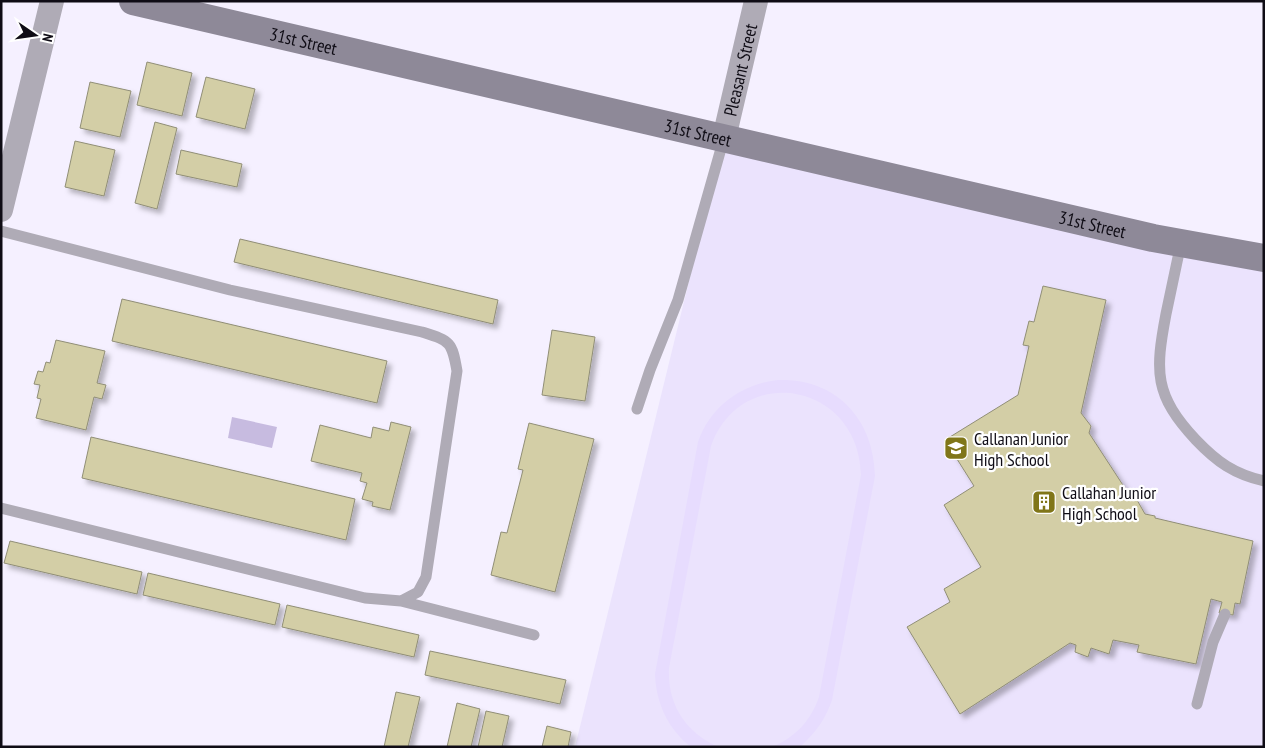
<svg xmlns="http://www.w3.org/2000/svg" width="1265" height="748" viewBox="0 0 1265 748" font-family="'PT Sans Narrow',sans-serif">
	<defs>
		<filter id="shadow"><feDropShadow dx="4.5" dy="4.5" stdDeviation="2.5" flood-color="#0004"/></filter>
	</defs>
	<rect width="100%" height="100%" fill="#f5f0ff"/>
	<path fill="#ebe3fd" d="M724,138L1264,258V747H575Z"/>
	<path fill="#e7dcfe" d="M778,380C836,378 874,419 875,476L832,700C826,718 816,732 802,745L800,747H772C796,737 811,720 819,697L861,475C859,383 742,361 711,446L669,668C667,704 686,733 719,747H691C668,729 656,703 655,674L698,442C710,407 741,384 778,380Z"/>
	<path fill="#c7bbe0" d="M232,417L277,427L272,448L228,438Z"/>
	<path fill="#d3cea6" stroke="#908e76" filter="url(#shadow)" d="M147,62L192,73L182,116L137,105Z
		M206,77L255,89L245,129L196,117Z
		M90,82L131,91L120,137L80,128Z
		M155,122L177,128L157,209L135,203Z
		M75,141L115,150L104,196L65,187Z
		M181,150L242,164L237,187L176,174Z
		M240,239L498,300L493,324L234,262Z
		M1043,286L1106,300L1081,413L1091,426L1089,433L1132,499L1137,500L1145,514L1155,516V518L1253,541L1240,604L1235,603L1233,615L1219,613L1222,602L1211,599L1196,664L1137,652L1139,645L1113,640L1109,654L1091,648L1088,657L1075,652L1076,645L1070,643L960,714L907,627L950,602L944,589L981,567L944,505L974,486L945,440L1018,395L1029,346L1023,345L1029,321L1034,322Z
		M122,299L387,361L377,403L112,341Z
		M552,330L595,337L585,401L542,395Z
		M56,340L105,351L97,383L106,385L102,399L94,397L86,430L36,418L41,399L37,398L40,385L34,384L38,371L43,372L46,362L50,363Z
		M391,422L411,427L390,510L372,506L373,502L362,499L367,483L360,481L362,473L311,461L320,425L371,438L373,427L389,431Z
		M529,423L594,439L555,592L491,575L501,532L507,533L523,470L518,469Z
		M91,437L355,499L346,540L82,478Z
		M10,541L142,572L137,594L4,563Z
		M148,573L280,604L275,625L143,595Z
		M287,605L419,635L414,657L282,627Z
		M430,651L566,680L560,704L425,675Z
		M396,692L420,697L408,747H384Z
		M457,703L480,709L471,747H447Z
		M486,711L509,716L502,747H478Z
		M547,726L571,732L568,747H542Z"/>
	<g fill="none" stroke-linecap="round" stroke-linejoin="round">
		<path stroke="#afabb6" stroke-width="11" d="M1,231L230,290L422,332C450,341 452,341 457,371L426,577L418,592L401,601L365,598L1,508
			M1181,243C1176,267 1171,291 1166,314C1155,372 1154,395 1196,440C1217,462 1234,474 1264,481
			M637,409L650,370L678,300L724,138
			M401,601L534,635
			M1197,704L1213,642L1225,614"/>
		<g stroke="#afabb6" stroke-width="24">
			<path id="s1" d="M724,138L756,1"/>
			<path d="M1,210L52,1"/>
		</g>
		<path stroke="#8e8998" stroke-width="28" id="s2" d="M133,1L1153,238L1264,258"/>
	</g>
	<defs>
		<g id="school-square" transform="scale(1.25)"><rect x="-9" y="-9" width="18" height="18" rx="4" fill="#807619" stroke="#fff"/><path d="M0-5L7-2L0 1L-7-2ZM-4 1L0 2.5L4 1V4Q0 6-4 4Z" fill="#fff"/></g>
		<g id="building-square" transform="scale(1.25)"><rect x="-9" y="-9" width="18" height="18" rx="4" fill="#807619" stroke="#fff"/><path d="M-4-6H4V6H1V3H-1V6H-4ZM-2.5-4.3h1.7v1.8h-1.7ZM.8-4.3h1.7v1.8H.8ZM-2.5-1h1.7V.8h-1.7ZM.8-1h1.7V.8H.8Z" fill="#fff"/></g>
	</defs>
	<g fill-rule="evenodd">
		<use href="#school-square" x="956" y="448"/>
		<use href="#building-square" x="1044" y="502"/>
	</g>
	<g text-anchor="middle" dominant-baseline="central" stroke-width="4.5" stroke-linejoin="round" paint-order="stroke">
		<g font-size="18" fill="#0f0c15" stroke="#fff">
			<text stroke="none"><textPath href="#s2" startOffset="175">31st Street</textPath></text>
			<text stroke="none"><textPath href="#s1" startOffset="70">Pleasant Street</textPath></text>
			<text stroke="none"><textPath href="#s2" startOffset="580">31st Street</textPath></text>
			<text stroke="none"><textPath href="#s2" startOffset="985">31st Street</textPath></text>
		</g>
		<g font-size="18" fill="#0f0c15" stroke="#fff" text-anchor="start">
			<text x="974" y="438">Callanan Junior<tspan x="974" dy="21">High School</tspan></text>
			<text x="1062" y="492">Callahan Junior<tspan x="1062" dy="21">High School</tspan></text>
		</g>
	</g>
	<rect width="1265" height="748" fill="none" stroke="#0f0c15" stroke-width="5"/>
	<g transform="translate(35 35) rotate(103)" stroke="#ffffff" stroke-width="4" paint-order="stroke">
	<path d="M0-4L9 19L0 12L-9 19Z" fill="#0f0c15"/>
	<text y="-8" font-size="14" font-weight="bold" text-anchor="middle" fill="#0f0c15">N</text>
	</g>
</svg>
